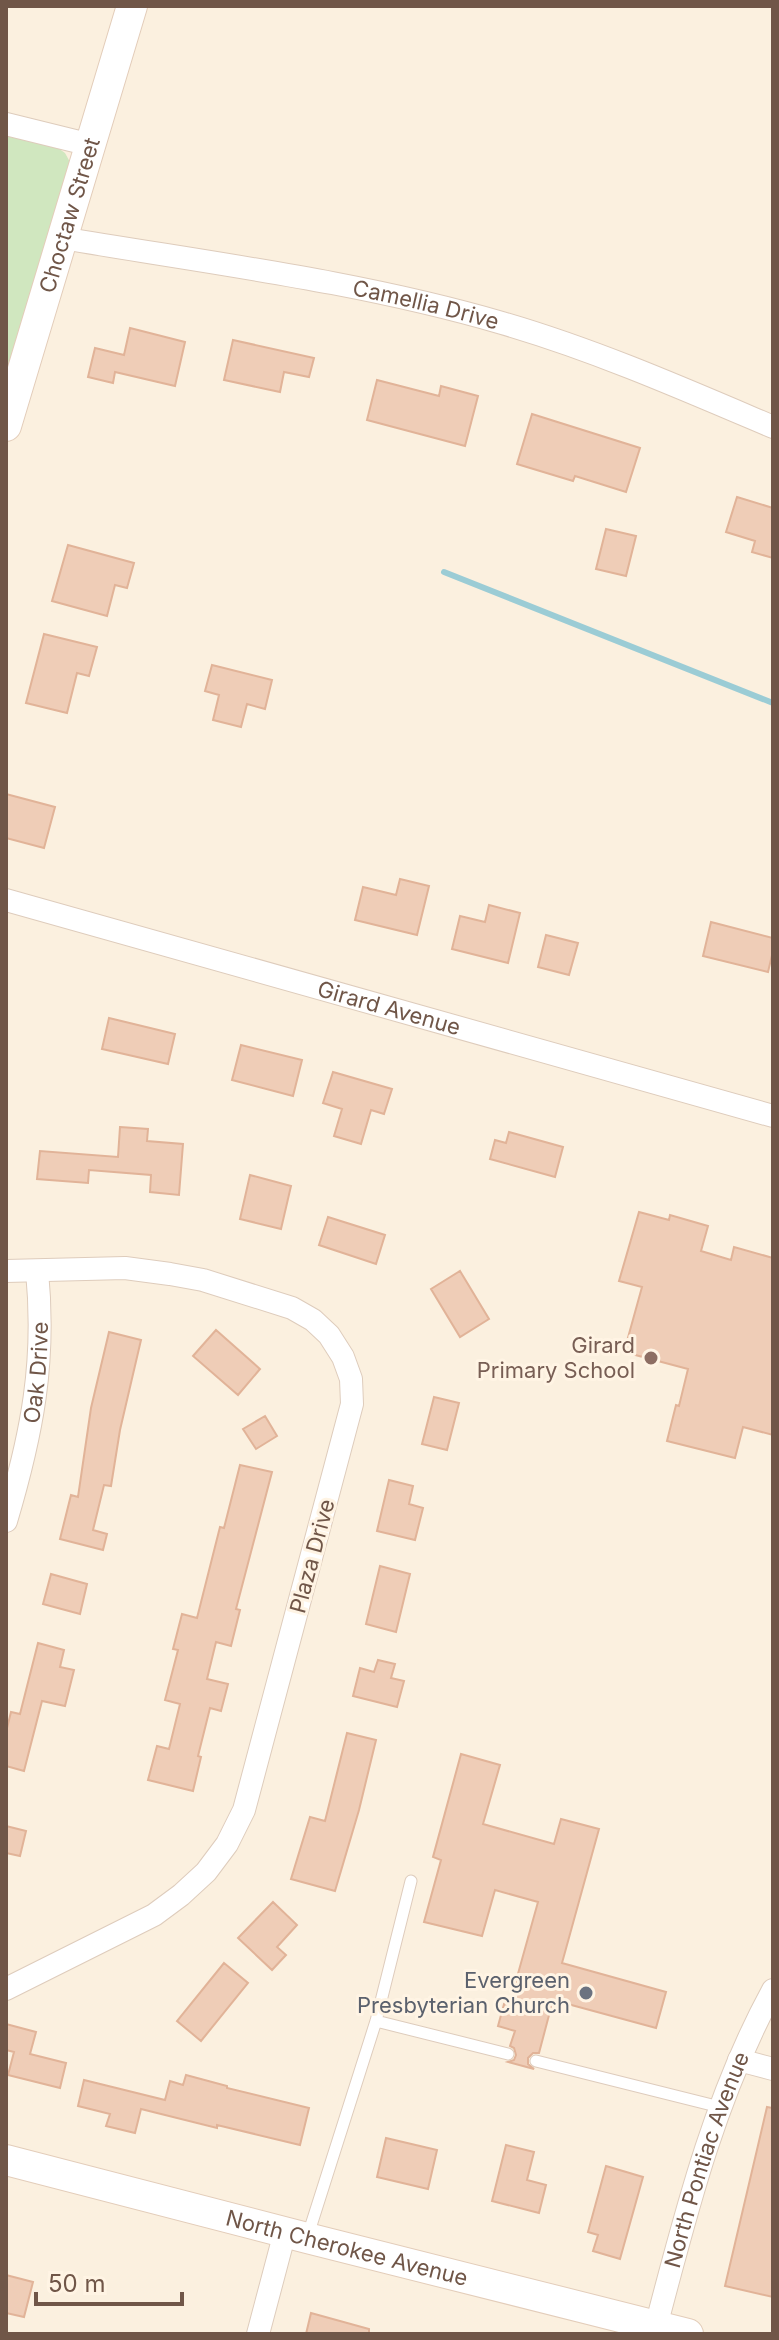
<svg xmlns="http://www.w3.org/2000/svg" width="779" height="2340" viewBox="0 0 779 2340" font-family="Inter,sans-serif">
	<rect width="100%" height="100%" fill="#fbf0df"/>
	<path fill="#d0e7bf" d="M6,135L58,148L65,153L70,162L6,379Z"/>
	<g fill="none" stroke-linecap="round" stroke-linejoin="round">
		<path stroke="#9bccd5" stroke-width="6" d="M444,572L773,703"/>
	</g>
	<path fill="#efcdb7" stroke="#e1b398" stroke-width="2" d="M130,328L185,342L175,386L115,372L113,383L88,377L95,348L124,355Z
		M233,340L314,358L309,377L284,372L280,392L224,380Z
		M377,380L439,396L441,386L478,396L465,446L367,420Z
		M532,414L640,448L626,492L575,476L573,481L517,464Z
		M737,497L773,508V558L752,552L755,541L726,532Z
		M606,529L636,536L626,576L596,569Z
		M68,545L134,563L127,588L115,585L107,616L52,601Z
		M44,634L97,647L89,676L77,673L67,713L26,703Z
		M212,665L272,680L265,709L247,704L241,727L213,720L219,695L205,691Z
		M6,794L55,807L44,848L6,838Z
		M400,879L429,886L417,935L355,920L363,887L396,895Z
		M489,905L520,913L508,963L452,949L460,916L485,922Z
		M711,922L773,938V951L768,972L703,956Z
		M546,935L578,943L569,975L538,967Z
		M109,1018L175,1034L168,1064L102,1049Z
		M241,1045L302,1060L293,1096L232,1080Z
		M333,1072L392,1089L384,1114L371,1110L361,1144L334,1136L342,1109L323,1103Z
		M120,1127L148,1129L147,1141L183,1144L179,1195L150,1192L151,1175L89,1170L88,1183L37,1179L40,1151L118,1157Z
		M509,1132L563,1147L555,1177L490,1159L495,1140L506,1143Z
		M250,1175L291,1186L281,1229L240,1219Z
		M639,1212L669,1220L670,1215L708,1226L701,1251L731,1260L734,1247L773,1258V1435L743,1427L735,1458L667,1441L676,1405L679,1406L688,1369L624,1352L642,1287L619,1281Z
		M328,1217L385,1235L376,1264L319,1245Z
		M460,1271L489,1319L460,1337L431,1289Z
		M216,1330L260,1369L238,1395L193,1356Z
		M109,1332L141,1340L120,1430L111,1486L104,1485L93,1530L107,1534L103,1550L60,1539L71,1495L78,1497L91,1408Z
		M434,1397L459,1403L447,1450L422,1444Z
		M265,1416L277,1436L256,1449L243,1429Z
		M240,1465L272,1472L236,1609L240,1610L231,1646L216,1642L207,1679L228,1684L221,1711L210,1708L198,1756L201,1757L193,1791L148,1780L157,1746L169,1749L180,1704L165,1700L178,1650L173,1649L182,1614L197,1618L220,1527L224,1528Z
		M389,1480L413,1486L409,1504L423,1508L415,1540L377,1531Z
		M380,1566L410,1574L396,1632L366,1624Z
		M51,1574L87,1584L80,1614L43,1604Z
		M38,1643L64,1650L60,1667L74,1670L65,1706L42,1701L24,1771L6,1766V1732L11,1712L20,1714Z
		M378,1660L395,1664L391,1678L404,1681L397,1707L353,1696L360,1668L374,1672Z
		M347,1733L376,1740L359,1810L335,1891L291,1879L310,1817L325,1821Z
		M461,1754L500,1765L483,1824L554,1844L561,1819L599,1829L562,1963L666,1992L656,2028L553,2000L539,2053H533L528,2058V2064L534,2069L508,2062L514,2060L516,2055L514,2048L510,2046L515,2031L498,2026L504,2004L509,2006L538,1902L495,1890L482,1936L424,1922L441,1860L433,1857Z
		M6,1826L26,1831L20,1856L6,1853Z
		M273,1902L297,1925L277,1947L286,1955L272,1970L238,1938Z
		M224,1963L248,1983L201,2041L177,2021Z
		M6,2024L36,2032L30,2054L66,2063L60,2088L8,2075L14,2052L6,2050Z
		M186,2075L227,2086V2088L309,2108L300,2145L217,2125V2128L141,2109L135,2133L106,2126L110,2114L78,2106L84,2080L165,2100L170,2081L183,2085Z
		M767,2107L773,2108V2297L725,2286Z
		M386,2138L437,2150L428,2189L377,2177Z
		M506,2145L534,2152L527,2180L546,2185L539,2213L492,2201Z
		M606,2166L643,2177L620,2259L593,2251L598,2235L588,2232Z
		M6,2275L33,2282L24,2317L6,2313Z
		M311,2313L369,2329V2334H306Z"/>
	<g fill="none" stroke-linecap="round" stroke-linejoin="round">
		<g stroke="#deccbc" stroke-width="13">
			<path id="lane" d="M376,2021L508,2054
				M536,2061L720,2107
				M307,2238L376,2021L411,1881"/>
		</g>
		<g stroke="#deccbc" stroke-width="24">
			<g id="street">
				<path d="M6,124L91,145"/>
				<path id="s1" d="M62,238C209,263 358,281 502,323C595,350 684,389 773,427"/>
				<path id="s2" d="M6,900L773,1116"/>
				<path d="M6,1271L125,1268L170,1274L203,1280L292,1308L313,1320L329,1335L343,1357L351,1379L352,1404L244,1810L227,1844L206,1872L181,1895L154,1915L6,1989"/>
				<path id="s3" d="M6,1521C32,1434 46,1362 37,1271"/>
				<path d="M739,2060L773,2069"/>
				<path d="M258,2334L285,2232"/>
				<path id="s4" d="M654,2334C685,2216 714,2098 773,1990"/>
			</g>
		</g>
		<g stroke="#e3cdba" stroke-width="32">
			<g id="secondary">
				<path id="s5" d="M6,426L132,6"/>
				<path id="s6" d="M6,2160L307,2238L688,2334"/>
			</g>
		</g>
		<use href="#lane" stroke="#fff" stroke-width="11"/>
		<use href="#street" stroke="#fff" stroke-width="22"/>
		<use href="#secondary" stroke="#fff" stroke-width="30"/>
	</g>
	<circle fill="#8d6e63" stroke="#fff4e4" stroke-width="3" cx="651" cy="1358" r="8"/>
	<circle fill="#6b7280" stroke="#fff4e4" stroke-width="3" cx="586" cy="1993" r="8"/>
	<g text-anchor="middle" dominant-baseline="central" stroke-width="6" stroke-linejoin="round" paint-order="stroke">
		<g font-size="22" fill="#705648" stroke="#fff4e4">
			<text stroke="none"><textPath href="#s5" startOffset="220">Choctaw Street</textPath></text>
			<text stroke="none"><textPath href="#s1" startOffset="370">Camellia Drive</textPath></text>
			<text stroke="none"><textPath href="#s2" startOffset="398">Girard Avenue</textPath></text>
			<text stroke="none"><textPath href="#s3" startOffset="152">Oak Drive</textPath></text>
			<text transform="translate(312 1556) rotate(-75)">Plaza Drive</text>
			<text stroke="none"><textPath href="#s4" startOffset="182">North Pontiac Avenue</textPath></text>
			<text stroke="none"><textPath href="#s6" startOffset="352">North Cherokee Avenue</textPath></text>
		</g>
		<g font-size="22" fill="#785e54" stroke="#fff4e4" text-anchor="end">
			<text x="635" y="1345">Girard<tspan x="635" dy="25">Primary School</tspan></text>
		</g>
		<g font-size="22" fill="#5b616d" stroke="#fff4e4" text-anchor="end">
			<text x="570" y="1980">Evergreen<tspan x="570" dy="25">Presbyterian Church</tspan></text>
		</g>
	</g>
	<rect width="779" height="2340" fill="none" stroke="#705648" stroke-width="16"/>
	<path d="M36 2292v12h146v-12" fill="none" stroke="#705648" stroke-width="4"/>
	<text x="48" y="2292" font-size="24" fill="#705648" stroke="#fff4e4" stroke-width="6" paint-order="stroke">50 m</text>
</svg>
